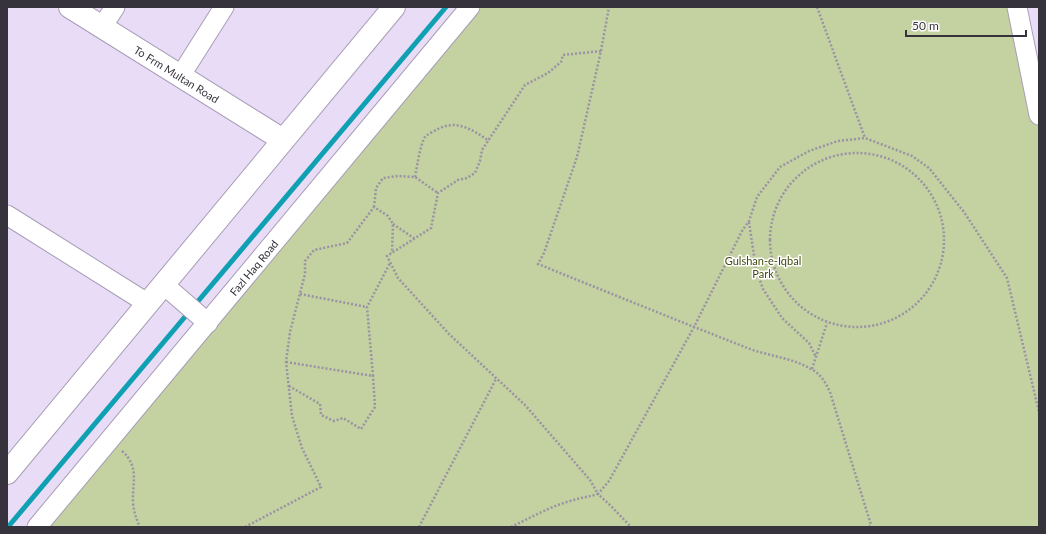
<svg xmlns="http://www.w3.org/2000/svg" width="1046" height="534" viewBox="0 0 1046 534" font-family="Lato,sans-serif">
	<rect width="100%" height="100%" fill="#e8dcf6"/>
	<path fill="#c4d1a0" d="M480,7H1017L1039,115V527H39Z"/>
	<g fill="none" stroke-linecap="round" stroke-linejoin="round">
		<path stroke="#0fa0b3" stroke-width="5" d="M194,306L446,7
			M8,527L189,312"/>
		<g stroke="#a89db6" stroke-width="21">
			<g id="minor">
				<path d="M1017,7L1039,115"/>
				<path d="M102,27L115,7"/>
				<path d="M181,75L224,7"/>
				<path d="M7,215L147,303"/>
				<path d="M163,284L208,323"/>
				<path id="s1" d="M37,527L470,7"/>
			</g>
		</g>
		<g stroke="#a89db6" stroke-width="24">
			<g id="tertiary">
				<path id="s2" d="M70,7L283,140"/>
			</g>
		</g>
		<g stroke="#a89db6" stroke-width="24">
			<path id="secondary" d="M7,473L394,7"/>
		</g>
		<path stroke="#9a92a5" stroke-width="2.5" stroke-dasharray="2 2" stroke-linecap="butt" d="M817,7L865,138
			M601,51L609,7
			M770 240a87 87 0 1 1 174 0a87 87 0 1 1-174 0Z
			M415,177C417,167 420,145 425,137C428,134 434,131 438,129C457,119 473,130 489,141
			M374,207L376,188L383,178L398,176L415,177L438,193
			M749,222L756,269L763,289L782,318L809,343L816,357
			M393,224L415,239
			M300,294L367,307
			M286,362L373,376L367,307L390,263
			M812,369L827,323
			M289,386L320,404L321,415L334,421L343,418L361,429L375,407L373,376
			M122,451C140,467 132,483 133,503C134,512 136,519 140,527
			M245,527L321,487L302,448L292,416L286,362L290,332L305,274V261L314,250L347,243L374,207L388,216L393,224L392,253
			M419,527L496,379
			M511,527C530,518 549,507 570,501C579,498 588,497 598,494L611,506L631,527
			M869,527L871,525L830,392C825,382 821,374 811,369C791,357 766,356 745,347C676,320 607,292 538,264L544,253L577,157L601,51L563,55L561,62L548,73L525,85L482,150L480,161L475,173L467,178L458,180L438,193L431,228L387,256L398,278L449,334L525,405L590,480L598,494L609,481L694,327L742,231L749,221L757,197L780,167L809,151L838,141L865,138L912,156L929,168L964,212L1007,278L1039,412"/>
		<use href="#minor" stroke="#fff" stroke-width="19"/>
		<use href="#tertiary" stroke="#fff" stroke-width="22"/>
		<use href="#secondary" stroke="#fff" stroke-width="22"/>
	</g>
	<g text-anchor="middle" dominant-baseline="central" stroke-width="3" stroke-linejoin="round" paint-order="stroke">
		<g font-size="11" fill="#37333d" stroke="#fff">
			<text stroke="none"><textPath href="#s2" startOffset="126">To Frm Multan Road</textPath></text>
			<text stroke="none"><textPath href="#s1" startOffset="338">Fazl Haq Road</textPath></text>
		</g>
		<g font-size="11" fill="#3f4a0c" stroke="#fff">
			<text x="763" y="260">Gulshan-e-Iqbal<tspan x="763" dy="13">Park</tspan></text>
		</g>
	</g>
	<rect width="1046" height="534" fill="none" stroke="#37333d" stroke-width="16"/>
	<path d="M906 30v6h120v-6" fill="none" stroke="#37333d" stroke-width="2"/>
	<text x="912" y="30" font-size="12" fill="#37333d" stroke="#ffffff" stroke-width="3" paint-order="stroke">50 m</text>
</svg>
